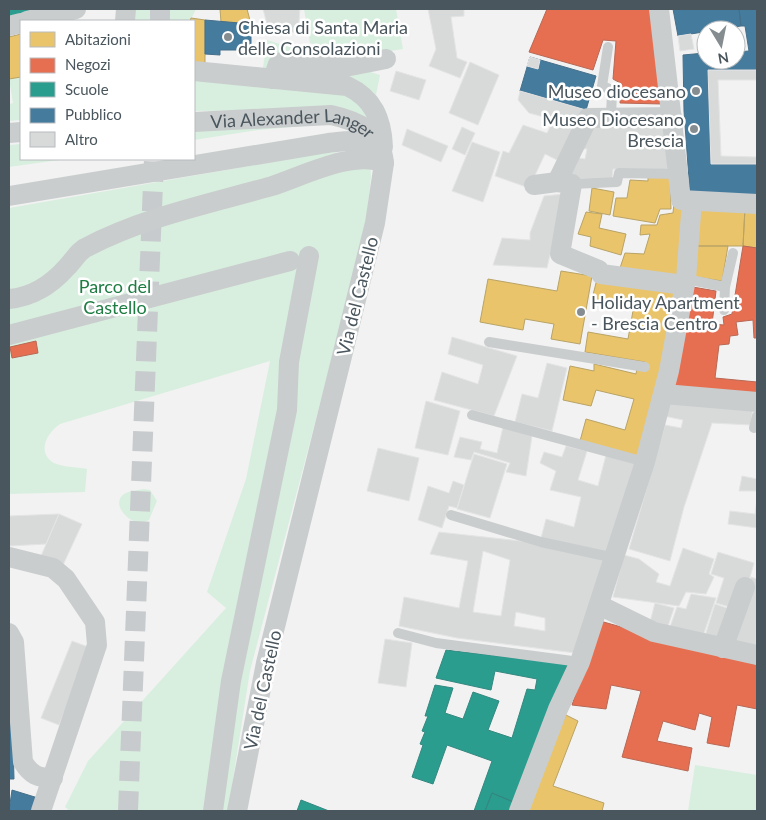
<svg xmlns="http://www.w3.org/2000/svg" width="766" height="820" viewBox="0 0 766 820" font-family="Lato,sans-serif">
	<rect width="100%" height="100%" fill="#f2f2f2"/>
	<path fill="#d8efdf" d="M130,9H196L190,21H128Z
		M304,9H396L403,49L353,57L310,43Z
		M267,40L380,75L376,95L385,109L392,136L370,96L262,74Z
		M21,77V120L9,121V104L13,103L9,79Z
		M194,77L345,91L375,122L330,110L194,111Z
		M327,124L258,130L194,140V128Z
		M21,144V159H66L9,167V145Z
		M329,152L358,154L370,160L371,177L365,232L250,671L228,811H70L65,807L88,761L226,608L207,592L246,479L270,361L60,424C47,433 36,452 54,463C62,467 77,467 87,469L85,492L9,494V208Z
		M144,489L150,490L157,501L149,520C132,530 109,504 124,494C129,491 138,490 144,489Z
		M695,765L757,775V811H688Z"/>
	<path fill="#e9c46a" stroke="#b9a366" d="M220,9H247L251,24L221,22Z
		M191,18L205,20V63L194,66V21H190Z
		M21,34V77L9,79V37Z
		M648,177H670L671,209H660L655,223L613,216L616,198H627L630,180L648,181Z
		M592,188L614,192L610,215L589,211Z
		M674,203L688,204L676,282L618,274L625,253L644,254L650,234L640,235L641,225H657L660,215L673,213Z
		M693,206L745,208L743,246H693Z
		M745,208H757V248L743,246Z
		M586,212L602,214L599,228L626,234L621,255L590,246L591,237L578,234Z
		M693,246H728L722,281L690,276Z
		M561,271L592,276L580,344L551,339L554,324L525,319L523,330L480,322L488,279L557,291Z
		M598,275L681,289L642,460L580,441L586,419L625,430L634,399L596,390L591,406L563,400L570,366L594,371V364L636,374L637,368L645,369V362L585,352L588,332L628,339L634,305L592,299Z
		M566,715L578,721L553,786L604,803L602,811H522Z"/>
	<path fill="#e76f51" stroke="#b86855" d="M547,9H654L663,104L620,103L622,84L613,79L616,41L603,40L593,70L529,52Z
		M743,246L757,248V338H754L753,320L736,322L738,335L730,336L729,344L719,345L715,378L757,382V397L667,391L687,286L716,291L712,324L724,325L723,317L732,314Z
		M36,341L38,353L12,358L10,347Z
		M600,621L757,665V709L737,705L729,747L707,743L712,717L699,713L695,730L663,721L657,741L692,748L688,771L622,757L641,691L611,685L606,709L572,705Z"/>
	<path fill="#2a9d8f" stroke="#348880" d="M9,9H48L9,19Z
		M446,650L568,664L513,802L492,793L485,811H474L492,761L447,745L433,784L412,777L423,745L420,744L425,732L422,731L428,716H425L435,685L453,688L445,713L463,719L473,692L499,701L488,730L512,738L527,689L535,690L537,679L495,671L491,690L436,678Z
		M492,793L514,802L511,811H485Z
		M301,800L329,811H297Z"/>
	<path fill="#457b9d" stroke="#46708a" d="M673,9H739L741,26L678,36Z
		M739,9H757V70H708L711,164H757V195L690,193L684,111L683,55L705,53L703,36H706V60H736V52L749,51L745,26H741Z
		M205,20L251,24V50H220V55L205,54Z
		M530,57L596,76L586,110L520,91Z
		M9,670L11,671L14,779H9Z
		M12,790L38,798L35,811H9Z"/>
	<path fill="#d8dada" stroke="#e4e4e5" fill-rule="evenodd" d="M263,9H300L298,33L268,28Z
		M428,9H464V16L451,17L457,58L467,62L460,78L429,66L436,49Z
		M691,34L694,49L680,51L678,36Z
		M530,57L540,60L538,69L527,66Z
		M470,62L499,75L478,125L449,113Z
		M708,70H757V80H718L721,156L757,157V164H711Z
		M396,71L426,80L419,100L390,91Z
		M520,91L586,110L578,126L529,113L518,100Z
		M590,120L667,122L668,170L613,169L612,178L564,179L573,157L585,159L587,149H577Z
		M552,123L574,130L561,162L545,154L529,188L495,176L503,151L509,153L523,125L547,133Z
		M462,127L475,133L465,155L452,149Z
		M407,129L448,146L441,162L402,145Z
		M472,142L500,152L483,202L452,191Z
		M564,194L547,268L493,265L502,238L530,240V233L544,196Z
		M452,337L517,356L494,416L434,400L442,372L478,384L483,365L448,354Z
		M547,363L567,368L552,431L515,422L522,394L538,398Z
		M668,397L753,404L751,425L712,423L684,507L670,561L629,549L665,425L681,428L683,420L664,416Z
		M426,401L460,411L448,455L415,448Z
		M503,427L532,436L526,476L506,472L510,463L474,452L471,460L454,457L460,437L482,442L480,449L497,453Z
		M566,446L587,451L578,480L598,486L606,455L639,465L612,553L541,538L546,519L574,527L581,497L550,490L556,471L540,463L544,452L562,457Z
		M378,448L419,458L409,501L367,491Z
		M474,454L507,464L490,518L457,509Z
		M742,476L757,479V491H739Z
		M453,481L464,485L457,508L449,506L442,528L418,520L428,486L449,493Z
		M757,499V528L728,524L730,511L755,514Z
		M59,514L46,544L9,546V516Z
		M59,514L82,524L63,565L41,556Z
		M439,532L530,542L608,560L575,653L457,638L399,626L404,597L459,608L468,561L430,554ZM483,551L510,560L501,616L473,612ZM516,612L545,618V631L514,626Z
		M683,548L714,559L709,574L714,577L706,594L686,592L679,606L613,597L624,555L639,559L659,574L656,582L670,586Z
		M718,552L754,563L748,584L733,608L716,603L724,578L711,574Z
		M751,577L757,579L756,648L732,640Z
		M691,594L716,598L703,636L670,627L677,607L686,609Z
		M655,603L674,608L668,626L650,622Z
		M715,604L733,610L723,642L705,636Z
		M385,639L412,643L406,687L378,683Z
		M72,641L91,648L59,725L41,718Z"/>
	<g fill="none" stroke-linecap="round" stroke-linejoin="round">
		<path stroke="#c8cbcd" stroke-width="20" stroke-dasharray="20 10" stroke-linecap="butt" d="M160,21V9
			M128,811L154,159"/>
		<path stroke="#cacdce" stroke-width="10" d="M608,47L602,86L612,90L611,118
			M572,184L617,182L619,173L679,174
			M686,279L725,287
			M724,310L725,287L733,253
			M489,342L645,367
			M472,415L645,462
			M754,428L757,416
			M451,515L541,542L615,558
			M398,633L436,643L580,662"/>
		<g stroke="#cacdce" stroke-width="20">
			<path d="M659,9L681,200L757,204"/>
			<path d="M27,21L76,9"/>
			<path d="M125,21L126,9"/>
			<path d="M9,26L21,23"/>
			<path d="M194,71L347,86C373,98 382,119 383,147"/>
			<path d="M273,79L278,64L284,61L345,67L386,59"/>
			<path id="s1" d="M194,122L331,115C359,121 381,132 384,163L375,223L266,663L237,811"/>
			<path d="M9,133L21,132"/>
			<path d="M557,182L588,118L672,117"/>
			<path d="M534,185L557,182L572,184L560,254L599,270L601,274L684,285"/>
			<path d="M9,196L328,143C347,141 363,138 380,148"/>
			<path d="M9,299C32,297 52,284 67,267C73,261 78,252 85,248C144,217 209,204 272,186C301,177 354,149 384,163"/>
			<path d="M9,335L290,261"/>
			<path d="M664,394L757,402"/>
			<path d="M9,557L53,568L66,579L95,622L97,645L41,811"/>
			<path d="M599,605L654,632L757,655"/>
			<path d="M9,633L14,642L23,762C31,775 38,778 53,778"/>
			<path d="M723,648L745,587"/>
			<path d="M213,811L231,681L287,410L289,362L309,256"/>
			<path d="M519,811L558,709L580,662L645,462L669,371L686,279L692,201"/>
		</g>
	</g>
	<g fill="#858d91" stroke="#fff" stroke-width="2">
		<circle cx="228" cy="37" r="5"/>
		<circle cx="696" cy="91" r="5"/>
		<circle cx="694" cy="129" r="5"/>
		<circle cx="581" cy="312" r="5"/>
	</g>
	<g text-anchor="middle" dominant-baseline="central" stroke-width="5" stroke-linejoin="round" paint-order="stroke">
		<g font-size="18" fill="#4a565d" stroke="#fff" text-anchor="start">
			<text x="238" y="27">Chiesa di Santa Maria<tspan x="238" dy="21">delle Consolazioni</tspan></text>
			<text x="686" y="91" text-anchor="end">Museo diocesano</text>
			<text x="684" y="119" text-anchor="end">Museo Diocesano<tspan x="684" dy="21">Brescia</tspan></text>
			<text x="591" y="302">Holiday Apartment<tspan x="591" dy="21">- Brescia Centro</tspan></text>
		</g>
		<g font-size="18" fill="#4a565d" stroke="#fff">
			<text stroke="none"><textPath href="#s1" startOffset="100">Via Alexander Langer</textPath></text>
			<text transform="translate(357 296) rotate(-76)">Via del Castello</text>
			<text transform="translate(262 690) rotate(-78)">Via del Castello</text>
		</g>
		<g font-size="18" fill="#1e7c43" stroke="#fff">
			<text x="115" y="286">Parco del<tspan x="115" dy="21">Castello</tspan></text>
		</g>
	</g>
	<rect width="766" height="820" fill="none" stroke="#4a565d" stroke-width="20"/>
	<rect x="20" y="20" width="175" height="140" fill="#ffffff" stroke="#b7bbbe"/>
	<rect x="30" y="32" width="25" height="15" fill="#e9c46a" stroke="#b7bbbe"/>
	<text x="65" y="45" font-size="15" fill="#4a565d">Abitazioni</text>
	<rect x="30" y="58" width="25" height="15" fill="#e76f51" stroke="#b7bbbe"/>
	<text x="65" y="70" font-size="15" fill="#4a565d">Negozi</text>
	<rect x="30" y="82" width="25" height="15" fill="#2a9d8f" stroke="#b7bbbe"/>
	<text x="65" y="95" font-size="15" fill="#4a565d">Scuole</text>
	<rect x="30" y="108" width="25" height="15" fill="#457b9d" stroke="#b7bbbe"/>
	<text x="65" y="120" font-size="15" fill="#4a565d">Pubblico</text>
	<rect x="30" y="132" width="25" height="15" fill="#d8dada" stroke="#b7bbbe"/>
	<text x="65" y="145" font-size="15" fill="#4a565d">Altro</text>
	<g transform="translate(721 45) rotate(170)"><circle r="24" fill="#ffffff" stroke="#b7bbbe"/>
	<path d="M0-4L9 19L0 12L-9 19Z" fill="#858d91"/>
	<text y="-8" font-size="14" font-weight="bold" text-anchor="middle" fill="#4a565d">N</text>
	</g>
</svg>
